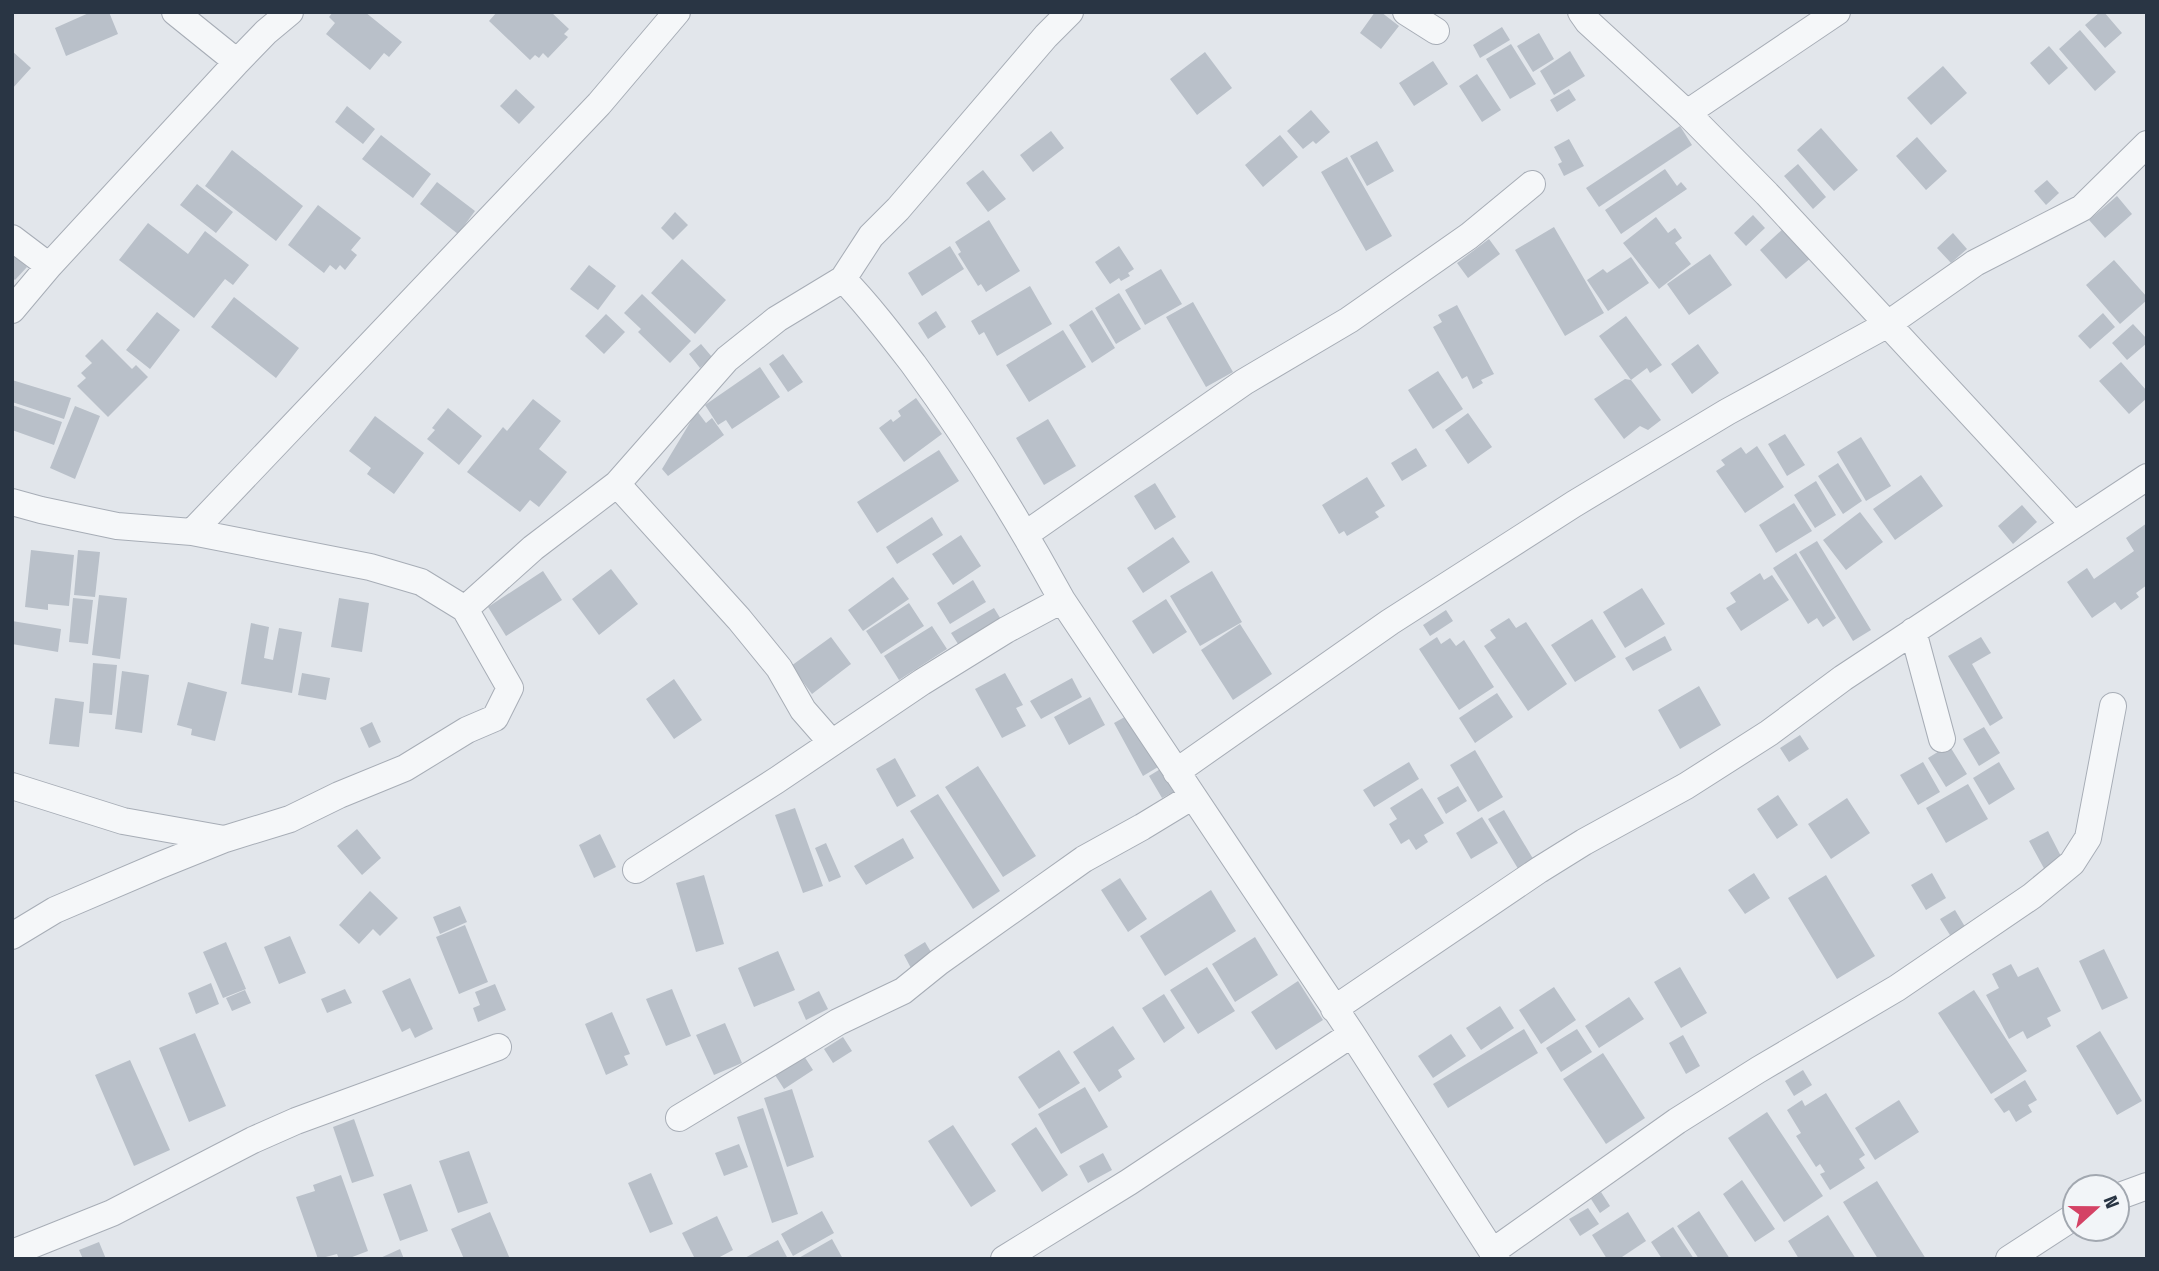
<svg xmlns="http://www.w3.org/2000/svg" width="2159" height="1271" viewBox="0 0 2159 1271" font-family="'Fira Sans Condensed',sans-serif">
	<rect width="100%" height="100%" fill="#e2e6eb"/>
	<path fill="#b9c0c9" d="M91,12H109L118,34L66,56L55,28Z
		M333,12H365L402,42L389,57L384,53L370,70L326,34L335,23L329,17Z
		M497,12H551L569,29L564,34L568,37L548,58L543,53L539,58L535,55L530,60L489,21Z
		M1375,12H1381L1399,26L1381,49L1360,33Z
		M2100,12H2104L2122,33L2105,48L2085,25Z
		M1502,27L1510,40L1480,58L1473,45Z
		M2080,30L2116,72L2095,91L2059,49Z
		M1539,33L1554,59L1533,72L1517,46Z
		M1511,44L1536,84L1510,99L1486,59Z
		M2049,46L2068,68L2049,85L2030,63Z
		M12,51L31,68L12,89Z
		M1570,51L1585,76L1554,95L1540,71Z
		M1205,52L1232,88L1197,115L1170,79Z
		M1433,61L1448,84L1414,106L1399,83Z
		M1943,66L1967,93L1931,125L1907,98Z
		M1477,74L1501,110L1482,122L1459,86Z
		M516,89L535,107L519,124L500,106Z
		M1569,89L1576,100L1557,112L1550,100Z
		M347,106L375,129L363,144L335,122Z
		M1311,110L1330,132L1316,144L1313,141L1303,149L1287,131Z
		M1680,126L1692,145L1599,207L1586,188Z
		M1821,128L1858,170L1834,191L1797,150Z
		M1051,131L1064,148L1033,172L1020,155Z
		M381,135L431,174L413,198L362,159Z
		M1280,135L1298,157L1263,187L1245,165Z
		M1917,137L1947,171L1926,190L1896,156Z
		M1569,139L1584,166L1564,176L1558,164L1562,162L1554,147Z
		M1377,141L1394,171L1367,186L1350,156Z
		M232,150L303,206L276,241L205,186Z
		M1347,157L1392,236L1366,251L1321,172Z
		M1798,164L1826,197L1813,209L1784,176Z
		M1665,169L1677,186L1681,182L1687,189L1621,234L1605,210Z
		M983,170L1006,199L988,212L966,183Z
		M2047,180L2059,193L2046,205L2034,191Z
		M437,182L475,211L458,234L420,204Z
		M197,184L233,212L216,233L180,205Z
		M2117,196L2132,214L2105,238L2089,220Z
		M318,205L361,238L351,250L357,255L345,270L340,265L336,270L330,265L324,273L288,245Z
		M675,212L688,225L673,240L661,228Z
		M1753,215L1765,228L1746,246L1734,233Z
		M1656,217L1668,233L1675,228L1682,238L1675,243L1691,264L1659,289L1623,243Z
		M989,220L1020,271L986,292L981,284L978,286L958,254L961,252L955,242Z
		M148,223L188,254L205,231L249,265L233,285L225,279L194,318L119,260Z
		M1554,227L1604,313L1565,336L1515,250Z
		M1785,227L1812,257L1786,279L1760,250Z
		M1953,233L1967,249L1951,263L1937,248Z
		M1489,239L1500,254L1468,278L1457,263Z
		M950,246L964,269L922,296L908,273Z
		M1119,246L1134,269L1128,273L1130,276L1121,281L1119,278L1110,284L1095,262Z
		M12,254L27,267L15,280L12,278Z
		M1710,254L1732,285L1689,315L1667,284Z
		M1631,257L1649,283L1608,311L1587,280L1603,269L1607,273Z
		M682,259L726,300L695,334L651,293Z
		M2114,260L2147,297V300L2120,324L2086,285Z
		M589,265L616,286L598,310L570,289Z
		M1161,269L1182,304L1145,325L1125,290Z
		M1030,286L1052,324L997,356L984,332L979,335L971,321Z
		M1119,293L1141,329L1116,344L1095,308Z
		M642,294L691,341L670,363L638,332L641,329L624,313Z
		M234,297L299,348L276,378L211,327Z
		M1193,302L1233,372L1206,387L1166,317Z
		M1457,305L1494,374L1481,380L1483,383L1473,389L1467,376L1462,379L1433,327L1442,322L1438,315Z
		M1092,310L1115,348L1092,363L1069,325Z
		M936,311L946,327L928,339L918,323Z
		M157,312L180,330L150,369L126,350Z
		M2103,313L2115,327L2090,349L2078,336Z
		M606,314L625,332L604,354L585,336Z
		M1626,316L1662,365L1650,373L1647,368L1631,380L1599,336Z
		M2133,324L2147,339V343L2127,360L2112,343Z
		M1063,330L1086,367L1029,402L1006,365Z
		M102,339L132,369L136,365L148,377L108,417L77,386L86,378L81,373L92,363L85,356Z
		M701,344L712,357L700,368L689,354Z
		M1698,344L1719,373L1692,394L1671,364Z
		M783,354L803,382L788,392L769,364Z
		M2121,362L2147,391V398L2129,414L2099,381Z
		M760,367L780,397L732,429L726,420L718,425L705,405Z
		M1438,371L1463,409L1433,429L1408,390Z
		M1625,379L1631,380L1661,420L1648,430L1640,426L1624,439L1594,399Z
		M12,380L71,398L64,419L12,402Z
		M916,398L942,434L904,462L879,428L891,419L893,422L901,416L898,411Z
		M533,399L561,421L539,449L567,472L539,507L530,500L520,512L467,472L503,427L507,431Z
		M12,405L62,422L54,445L12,430Z
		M75,406L100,416L75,479L50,468Z
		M448,408L482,436L459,465L427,439L435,430L432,428Z
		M697,411L706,423L712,418L724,435L668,476L662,469Z
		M1468,413L1492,447L1468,464L1445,430Z
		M375,416L424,453L394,494L367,474L371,468L349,451Z
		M1048,419L1076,466L1044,485L1016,438Z
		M1785,434L1805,465L1787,476L1768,444Z
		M1861,437L1891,486L1866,501L1837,452Z
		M1757,446L1784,487L1745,513L1716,471L1725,465L1721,460L1741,447L1746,454Z
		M1416,448L1427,466L1402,481L1391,463Z
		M939,450L959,481L877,533L857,502Z
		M1838,463L1862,501L1843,514L1818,476Z
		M1921,475L1943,506L1895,540L1873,509Z
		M1367,477L1385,506L1375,512L1379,517L1347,536L1344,531L1339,534L1322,505Z
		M1816,481L1836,515L1815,528L1794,495Z
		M1155,483L1176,517L1155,530L1134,496Z
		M1794,503L1812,531L1776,553L1759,525Z
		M2022,505L2037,522L2013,544L1998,526Z
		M1860,512L1883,542L1846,570L1823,540Z
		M932,517L943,535L897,564L886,547Z
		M2147,523V585L2136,593L2139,597L2121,610L2115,602L2092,618L2067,582L2087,568L2094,579L2134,551L2126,538Z
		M961,535L981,566L953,585L932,554Z
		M1173,537L1190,562L1143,593L1127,568Z
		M1817,541L1871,630L1853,641L1799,552Z
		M31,550L74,555L69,606L48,604V610L25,607Z
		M78,550L100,552L95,597L74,595Z
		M1796,553L1836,618L1823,627L1817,618L1808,624L1773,568Z
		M611,569L638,604L599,635L572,599Z
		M543,571L562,600L506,636L488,607Z
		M1212,571L1242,622L1200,646L1170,596Z
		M1760,573L1764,580L1772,575L1789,600L1741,631L1726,608L1736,602L1730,593Z
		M893,577L909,599L863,631L848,610Z
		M973,580L986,602L950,624L937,603Z
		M1642,588L1665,624L1625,648L1603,612Z
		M99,595L127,598L120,659L92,655Z
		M73,598L93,600L88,644L69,642Z
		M339,598L369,603L362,652L331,647Z
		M1166,599L1187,632L1153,654L1132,621Z
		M909,603L924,626L881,654L866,631Z
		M994,608L1002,621L960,647L951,633Z
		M1446,610L1453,621L1430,636L1423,625Z
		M1509,618L1516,628L1526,622L1567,684L1528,711L1484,646L1496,638L1490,630Z
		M1592,619L1616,657L1575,682L1551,645Z
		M12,621L61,629L58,652L12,644Z
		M251,623L269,627L264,658L273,660L279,628L302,632L292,693L241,684Z
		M1240,624L1272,674L1233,700L1201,650Z
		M932,626L947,649L899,680L884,656Z
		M1665,636L1672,650L1633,671L1625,658Z
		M831,637L851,664L812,694L791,666Z
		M1437,637L1441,644L1450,638L1456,646L1464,640L1494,687L1459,710L1419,649Z
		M1981,637L1991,653L1972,664L2003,718L1990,726L1948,656Z
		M93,663L117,665L112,715L89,713Z
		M122,671L149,675L142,733L115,729Z
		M302,673L330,678L326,700L298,695Z
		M1005,673L1023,705L1016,708L1026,726L1002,738L975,689Z
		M1072,678L1082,697L1041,719L1030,701Z
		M674,679L702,720L674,739L646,699Z
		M188,682L227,692L215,741L191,735L192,729L177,725Z
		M1699,686L1721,725L1680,749L1658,710Z
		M1497,693L1513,717L1475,743L1459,718Z
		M1090,697L1105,725L1069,745L1054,717Z
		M55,698L84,702L79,747L49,744Z
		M1130,714L1158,767L1143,776L1114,723Z
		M372,722L381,742L369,748L360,728Z
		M1984,727L2000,753L1979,766L1963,739Z
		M1800,735L1809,749L1789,762L1780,748Z
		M1949,745L1967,774L1946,787L1928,758Z
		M1475,750L1503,797L1478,812L1450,765Z
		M895,758L916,796L897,807L876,769Z
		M1409,762L1419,779L1374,807L1363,790Z
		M1923,762L1940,792L1918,805L1900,775Z
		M1999,762L2015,789L1989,805L1973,778Z
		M978,766L1036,856L1003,877L945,787Z
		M1162,768L1175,791L1162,798L1149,776Z
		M1968,784L1988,819L1946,843L1926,808Z
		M1458,786L1467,801L1446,814L1437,798Z
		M1422,788L1444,823L1424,835L1428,842L1416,850L1409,839L1401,844L1389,824L1397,819L1390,808Z
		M938,794L1000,891L973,909L910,811Z
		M1778,795L1798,825L1777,839L1757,809Z
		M1847,798L1870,833L1831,859L1808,824Z
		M795,808L823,886L803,893L775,815Z
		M1504,810L1535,862L1520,872L1488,819Z
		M1482,817L1498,843L1471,859L1456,833Z
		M357,829L381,858L362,875L337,846Z
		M2048,831L2064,862L2046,872L2029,841Z
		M600,834L616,867L594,878L579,845Z
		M903,838L914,858L866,885L854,866Z
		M826,843L841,877L829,882L815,848Z
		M1754,873L1770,898L1745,914L1728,890Z
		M1932,873L1946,898L1926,910L1911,885Z
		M704,875L724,944L696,952L676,883Z
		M1826,875L1875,956L1837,979L1788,898Z
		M1120,878L1147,919L1128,932L1101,890Z
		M1211,890L1236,931L1165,976L1140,936Z
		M370,891L398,918L380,936L373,929L359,944L339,925Z
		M460,906L467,922L440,934L433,917Z
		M1955,910L1967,930L1953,940L1940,919Z
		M465,925L488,982L459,994L436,937Z
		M290,936L306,973L279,984L264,947Z
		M1255,937L1278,975L1235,1002L1212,964Z
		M226,942L246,989L223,998L203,952Z
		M925,942L934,957L912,970L904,955Z
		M2104,949L2128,998L2102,1010L2079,961Z
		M778,951L795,990L754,1007L738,968Z
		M2011,964L2018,977L2038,967L2061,1011L2047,1018L2051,1026L2027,1039L2023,1031L2009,1039L1986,995L1999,988L1992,974Z
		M1207,967L1235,1011L1198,1034L1170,990Z
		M1680,967L1707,1013L1681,1028L1654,982Z
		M410,978L433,1029L415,1038L410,1028L402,1032L382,991Z
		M1298,981L1323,1020L1276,1050L1251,1012Z
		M211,983L219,1004L196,1014L188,993Z
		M495,984L506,1010L478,1022L473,1008L480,1005L475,992Z
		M1554,987L1576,1020L1541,1044L1519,1010Z
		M345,989L352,1003L327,1013L321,999Z
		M672,989L691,1036L666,1046L646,999Z
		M245,990L251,1003L232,1011L226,998Z
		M1974,990L2027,1071L1991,1094L1938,1013Z
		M819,991L828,1009L806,1020L798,1002Z
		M1164,994L1185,1028L1164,1043L1142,1008Z
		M1629,997L1644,1019L1599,1048L1585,1026Z
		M1500,1006L1514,1028L1481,1050L1466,1028Z
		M612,1012L630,1054L624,1056L628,1065L606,1075L585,1024Z
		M725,1023L742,1063L714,1075L696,1035Z
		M1113,1026L1135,1059L1118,1070L1122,1077L1099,1092L1073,1052Z
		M1524,1029L1538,1053L1448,1108L1433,1084Z
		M1577,1029L1592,1052L1561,1072L1546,1048Z
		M2100,1031L2142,1101L2117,1115L2076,1046Z
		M195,1033L226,1106L189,1122L159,1048Z
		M1451,1034L1466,1056L1433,1078L1418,1056Z
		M1683,1035L1700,1066L1686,1074L1669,1043Z
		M843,1037L852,1051L833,1063L824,1049Z
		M1059,1050L1080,1083L1039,1109L1018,1077Z
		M1603,1053L1645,1118L1606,1144L1563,1079Z
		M804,1056L813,1070L784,1089L775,1075Z
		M130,1060L170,1150L134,1166L95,1075Z
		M1803,1070L1812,1085L1794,1096L1785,1081Z
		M2025,1080L2037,1100L2028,1105L2032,1112L2016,1122L2009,1110L2004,1113L1994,1099Z
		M1085,1087L1108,1127L1061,1154L1038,1114Z
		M792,1089L814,1157L787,1167L764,1098Z
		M1826,1093L1865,1155L1859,1159L1865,1168L1830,1190L1820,1174L1825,1172L1820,1164L1816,1167L1796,1136L1801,1133L1787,1110L1802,1100L1805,1106Z
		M1899,1100L1919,1132L1875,1160L1855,1128Z
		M763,1108L798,1214L772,1223L737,1117Z
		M1767,1112L1823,1196L1784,1222L1728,1138Z
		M354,1119L374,1176L352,1183L333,1127Z
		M953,1125L996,1191L971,1207L928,1141Z
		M1036,1127L1068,1175L1042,1192L1011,1144Z
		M739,1144L748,1167L724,1176L715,1153Z
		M469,1151L488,1203L458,1213L439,1161Z
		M1103,1153L1112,1170L1088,1183L1079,1166Z
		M651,1173L673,1224L650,1233L628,1183Z
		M341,1175L368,1251L347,1259H339L337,1254L318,1259L296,1197L315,1191L313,1185Z
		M1742,1180L1775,1229L1755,1242L1723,1194Z
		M1877,1181L1926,1259H1878L1843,1202Z
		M411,1184L428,1231L400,1241L383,1194Z
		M1601,1192L1610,1206L1600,1213L1591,1199Z
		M1588,1208L1599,1224L1580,1236L1569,1219Z
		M822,1211L834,1233L793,1256L781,1234Z
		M1699,1211L1730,1259H1699L1677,1226Z
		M490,1212L510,1259H464L451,1229Z
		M1628,1212L1646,1241L1619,1259H1607L1592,1235Z
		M1828,1215L1856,1259H1799L1788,1241Z
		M717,1216L733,1250L716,1259H695L682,1233Z
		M1673,1227L1694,1259H1662L1651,1242Z
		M832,1239L843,1259H797Z
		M778,1240L788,1259H743Z
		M99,1242L106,1259H83L79,1250Z
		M400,1249L404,1259H378Z"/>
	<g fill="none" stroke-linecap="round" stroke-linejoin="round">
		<g stroke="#a7adb6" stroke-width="28">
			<path id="minor" d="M175,12L237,62
				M1406,12L1436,31
				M1581,12L1588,22L1687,113L1767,194L2074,525
				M1687,113L1837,12
				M12,238L49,266
				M843,279C869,306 891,335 914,365C969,440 1017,518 1062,600L1352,1034L1497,1259
				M12,310L49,266L237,62L266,32L290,12
				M617,484L739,619L779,668L803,710L831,742
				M12,502L41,510L117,526L192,532L370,567L421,582L465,609L510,688L495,718L467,730L405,768L339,795L290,819L225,839L158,866L55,910L12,936
				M192,532L599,104L677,12
				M1026,534L1244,382L1349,320L1469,236L1532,184
				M465,609L533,548L617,484L727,359L777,319L843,279L871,236L898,209L1046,36L1070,12
				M1913,631L1942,739
				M1176,772L1390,622L1574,504L1727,412L1888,324L1975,263L2082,208L2147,144
				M12,786L123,821L224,839
				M636,870L777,780L922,682L1006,630L1062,600
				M1334,1009L1539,870L1584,842L1686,786L1769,733L1843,678L2147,477
				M679,1118L838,1022L903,991L939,962L1084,859L1142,827L1193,796
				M2117,1197L2147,1186
				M1492,1252L1677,1121L1758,1070L1897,988L2032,896L2072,863L2088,838L2113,706
				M12,1253L112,1213L253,1140L296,1121L498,1047
				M1004,1259L1129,1182L1352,1034
				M2009,1259L2075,1216"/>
		</g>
		<use href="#minor" stroke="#f5f7f9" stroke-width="26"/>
	</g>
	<rect width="2159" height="1271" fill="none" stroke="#293544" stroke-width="28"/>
	<g transform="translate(2096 1208) rotate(69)"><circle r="33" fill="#f2f5f8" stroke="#a2a8b0" stroke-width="2"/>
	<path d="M0-5L12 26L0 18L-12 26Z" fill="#d44265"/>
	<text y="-10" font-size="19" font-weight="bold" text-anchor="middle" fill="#293544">N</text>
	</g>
</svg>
